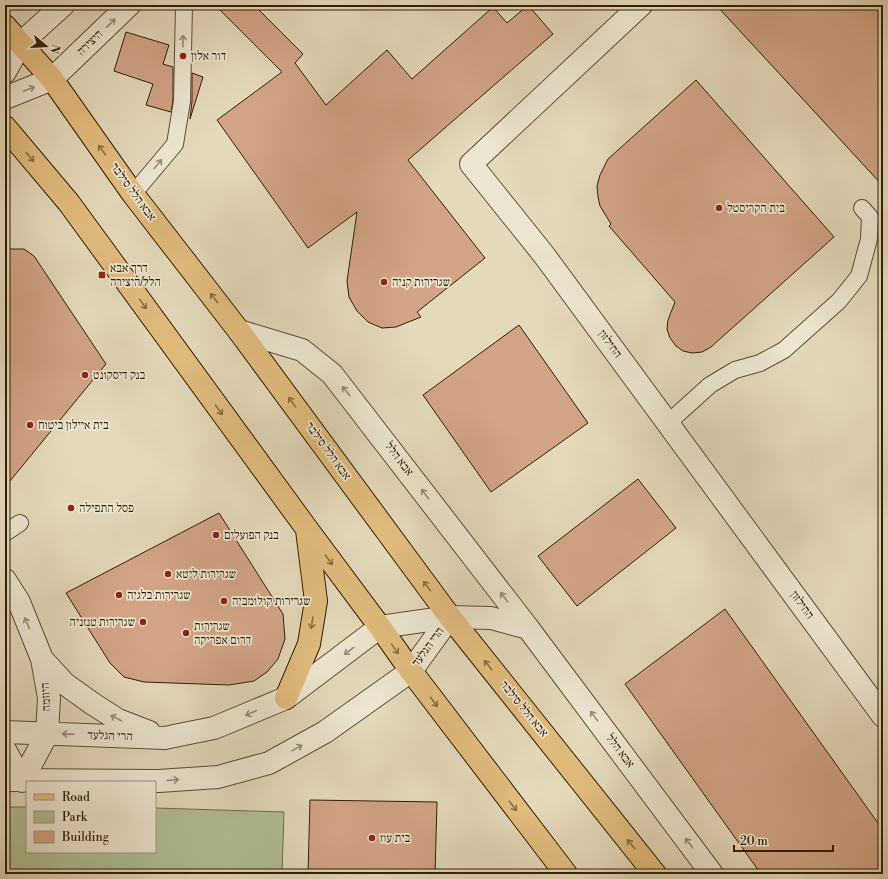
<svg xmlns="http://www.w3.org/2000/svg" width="888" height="879" viewBox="0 0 888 879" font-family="'Libre Bodoni','Frank Ruhl Libre',serif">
	<rect width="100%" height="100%" fill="#e4d9ba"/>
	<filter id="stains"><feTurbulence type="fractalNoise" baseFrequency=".005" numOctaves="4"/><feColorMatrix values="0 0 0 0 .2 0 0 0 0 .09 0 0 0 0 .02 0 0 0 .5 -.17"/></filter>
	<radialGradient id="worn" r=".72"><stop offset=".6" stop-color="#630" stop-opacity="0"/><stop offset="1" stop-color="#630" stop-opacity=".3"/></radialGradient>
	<path fill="#b0c093" stroke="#70704c" d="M5,807H27V852H155V808L284,812L282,874H5Z"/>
	<path fill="#d2a485" stroke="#301f04" d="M215,5H254L303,54L295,63L326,105L387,50L412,79L493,7L507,23L528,5L553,34L408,160L485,258L417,312L421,317L396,327L382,328L368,322L357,311L349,297L347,281L357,212L308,248L217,120L282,72Z
		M716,5H883V186Z
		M126,32L169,45L163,64L173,67V100L171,112L146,105L153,84L114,71Z
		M192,73L203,77L190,119L192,101Z
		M696,80L834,237L711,347L702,352L692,353L683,351L676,346L670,338L667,329L668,320L675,302L609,226L611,224L600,206L598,197L597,186L600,175L608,159Z
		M5,249H24L34,256L106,364L5,487Z
		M519,325L588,423L491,492L423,395Z
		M638,479L676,528L577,606L538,556Z
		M219,513L283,614L285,639L278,659L267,672L254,681L229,685L144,682L124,677L110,663L66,593Z
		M725,609L883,830V874H761L625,684Z
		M310,800L437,802L435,874H308Z"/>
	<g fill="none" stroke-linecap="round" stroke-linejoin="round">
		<g stroke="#5d4e32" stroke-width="18">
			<path id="service" d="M133,194L175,144L182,101L184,5
				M668,423L710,385L735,370L760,363L784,350L839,301L859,276L869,239L870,217L862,208
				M5,533L20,523"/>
		</g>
		<g stroke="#5d4e32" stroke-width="24">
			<path id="minor" d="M641,5L471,164L544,255L883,716
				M239,331L302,350L332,374L528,628"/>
		</g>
		<g stroke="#5d4e32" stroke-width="24">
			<path id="tertiary" d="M5,72L21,43L63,5
				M5,98L52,79L129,5
				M5,580L19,602L42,659L49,698L47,734L22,781
				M42,659L65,684L93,704L118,720L149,732
				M5,732L165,738L179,735L214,728L286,698L380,627L450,617L491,618L528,628L712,874
				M5,750L22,781
				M5,780L159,781L218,777L269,763L325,732L411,671L450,617"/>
		</g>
		<g stroke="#301f04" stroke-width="24">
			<path id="primary" d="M5,26L52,79L133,194L239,331L450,617L655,874
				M5,127L69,203L307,529L380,627L411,671L566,874
				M286,698L309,644L316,601L307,530"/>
		</g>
		<use href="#service" stroke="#ede6d2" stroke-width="16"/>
		<use href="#minor" stroke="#ede6d2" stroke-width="22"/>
		<use href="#tertiary" stroke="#ede6d2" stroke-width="22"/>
		<use href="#primary" stroke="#e2bc7d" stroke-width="22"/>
	</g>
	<defs><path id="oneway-shaft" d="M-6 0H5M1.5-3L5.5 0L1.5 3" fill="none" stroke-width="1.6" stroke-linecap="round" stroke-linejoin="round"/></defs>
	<g stroke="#988c75">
		<use href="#oneway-shaft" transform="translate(111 23) rotate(-44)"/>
		<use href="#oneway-shaft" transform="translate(183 41) rotate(-89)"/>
		<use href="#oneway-shaft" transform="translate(29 89) rotate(-21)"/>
		<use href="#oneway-shaft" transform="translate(158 164) rotate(-50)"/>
		<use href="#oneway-shaft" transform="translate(346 391) rotate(-129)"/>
		<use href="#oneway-shaft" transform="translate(425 494) rotate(-127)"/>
		<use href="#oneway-shaft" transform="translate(504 597) rotate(-127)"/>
		<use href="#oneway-shaft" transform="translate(27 623) rotate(-113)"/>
		<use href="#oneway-shaft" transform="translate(349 651) rotate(143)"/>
		<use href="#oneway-shaft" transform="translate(251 713) rotate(156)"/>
		<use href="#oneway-shaft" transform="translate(594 716) rotate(-127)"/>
		<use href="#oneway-shaft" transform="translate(116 718) rotate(-152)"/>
		<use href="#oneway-shaft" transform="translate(68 734) rotate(-178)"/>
		<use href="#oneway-shaft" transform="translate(297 748) rotate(-29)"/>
		<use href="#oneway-shaft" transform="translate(173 780) rotate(-5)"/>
		<use href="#oneway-shaft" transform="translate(689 843) rotate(-127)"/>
	</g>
	<g stroke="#896e40">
		<use href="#oneway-shaft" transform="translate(102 150) rotate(-125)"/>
		<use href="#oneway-shaft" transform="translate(30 157) rotate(50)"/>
		<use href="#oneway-shaft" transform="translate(214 298) rotate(-128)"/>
		<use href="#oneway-shaft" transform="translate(143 304) rotate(54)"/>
		<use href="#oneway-shaft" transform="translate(292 402) rotate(-126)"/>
		<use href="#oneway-shaft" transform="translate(219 410) rotate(54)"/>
		<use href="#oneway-shaft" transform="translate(329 560) rotate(53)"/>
		<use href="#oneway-shaft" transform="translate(427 586) rotate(-126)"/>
		<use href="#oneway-shaft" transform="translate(312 623) rotate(99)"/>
		<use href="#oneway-shaft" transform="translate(395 649) rotate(55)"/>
		<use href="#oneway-shaft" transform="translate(488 665) rotate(-129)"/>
		<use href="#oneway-shaft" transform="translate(434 702) rotate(53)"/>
		<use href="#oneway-shaft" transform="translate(513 806) rotate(53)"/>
		<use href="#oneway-shaft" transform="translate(631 844) rotate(-129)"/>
	</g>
	<g fill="#8f2418" stroke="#ede6d2" stroke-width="1.5">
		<circle cx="183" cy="56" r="4"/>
		<circle cx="719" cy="208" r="4"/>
		<rect x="98" y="271" width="8" height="8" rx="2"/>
		<circle cx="384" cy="282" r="4"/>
		<circle cx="85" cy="375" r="4"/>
		<circle cx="30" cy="425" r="4"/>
		<circle cx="71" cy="508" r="4"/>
		<circle cx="216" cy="535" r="4"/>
		<circle cx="168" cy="574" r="4"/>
		<circle cx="119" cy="595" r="4"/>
		<circle cx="224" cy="601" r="4"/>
		<circle cx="143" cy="622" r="4"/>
		<circle cx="186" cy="633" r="4"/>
		<circle cx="372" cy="838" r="4"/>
	</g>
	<g text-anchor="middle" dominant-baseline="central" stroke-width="3.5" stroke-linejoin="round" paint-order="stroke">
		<g font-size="12" fill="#301f04" stroke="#ede6d2">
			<text transform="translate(90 43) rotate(-44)">היצירה</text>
			<text transform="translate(133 192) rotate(54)">אבא הלל סילבר</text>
			<text transform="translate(610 344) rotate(54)">החילזון</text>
			<text transform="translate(328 451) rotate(54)">אבא הלל סילבר</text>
			<text transform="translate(399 459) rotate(53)">אבא הלל</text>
			<text transform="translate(802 605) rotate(54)">החילזון</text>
			<text transform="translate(428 647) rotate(-54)">הרי הגלעד</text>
			<text transform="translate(46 697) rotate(-93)">היוזמה</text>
			<text transform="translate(524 709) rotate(51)">אבא הלל סילבר</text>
			<text transform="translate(110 736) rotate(2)">הרי הגלעד</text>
			<text transform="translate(620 751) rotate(53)">אבא הלל</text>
		</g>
		<g font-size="12" fill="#301f04" stroke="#ede6d2" text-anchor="start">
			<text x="191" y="56">דור אלון</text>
			<text x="727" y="208">בית הקריסטל</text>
			<text x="110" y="268">דרך אבא<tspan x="110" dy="14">הלל/היצירה</tspan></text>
			<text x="392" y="282">שגרירות קניה</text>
			<text x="93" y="375">בנק דיסקונט</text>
			<text x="38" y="425">בית איילון ביטוח</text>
			<text x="79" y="508">פסל התפילה</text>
			<text x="224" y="535">בנק הפועלים</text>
			<text x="176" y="574">שגרירות ליטא</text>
			<text x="127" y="595">שגרירות בלגיה</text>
			<text x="232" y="601">שגרירות קולומביה</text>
			<text x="135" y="622" text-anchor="end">שגרירות טנזניה</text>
			<text x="194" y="626">שגרירות<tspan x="194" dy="14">דרום אפריקה</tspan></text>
			<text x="380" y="838">בית עוז</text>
		</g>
	</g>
	<rect width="888" height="879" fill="none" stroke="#e4d9ba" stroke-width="20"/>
	<rect x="6" y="6" width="876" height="867" fill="none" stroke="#301f04" stroke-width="2"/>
	<rect x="10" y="10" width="868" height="859" fill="none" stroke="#301f04"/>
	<rect x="26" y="781" width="130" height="72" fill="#ede6d2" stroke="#a19680"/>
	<rect x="34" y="794" width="20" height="6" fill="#e2bc7d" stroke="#a19680"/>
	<text x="62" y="801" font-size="12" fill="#301f04">Road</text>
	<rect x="34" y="811" width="20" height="12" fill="#b0c093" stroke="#a19680"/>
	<text x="62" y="821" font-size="12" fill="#301f04">Park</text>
	<rect x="34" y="831" width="20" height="12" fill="#d2a485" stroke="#a19680"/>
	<text x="62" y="841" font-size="12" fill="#301f04">Building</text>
	<g transform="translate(46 46) rotate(108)" stroke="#ede6d2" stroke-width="3" paint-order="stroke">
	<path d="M0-3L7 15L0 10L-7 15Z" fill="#301f04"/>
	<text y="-6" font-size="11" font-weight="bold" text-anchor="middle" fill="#301f04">N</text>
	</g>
	<path d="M734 845v6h99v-6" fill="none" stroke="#301f04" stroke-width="2"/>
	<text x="740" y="845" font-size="12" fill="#301f04" stroke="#ede6d2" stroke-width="3" paint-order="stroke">20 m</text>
	<rect width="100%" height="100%" filter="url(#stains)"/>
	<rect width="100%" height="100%" fill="url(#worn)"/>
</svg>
